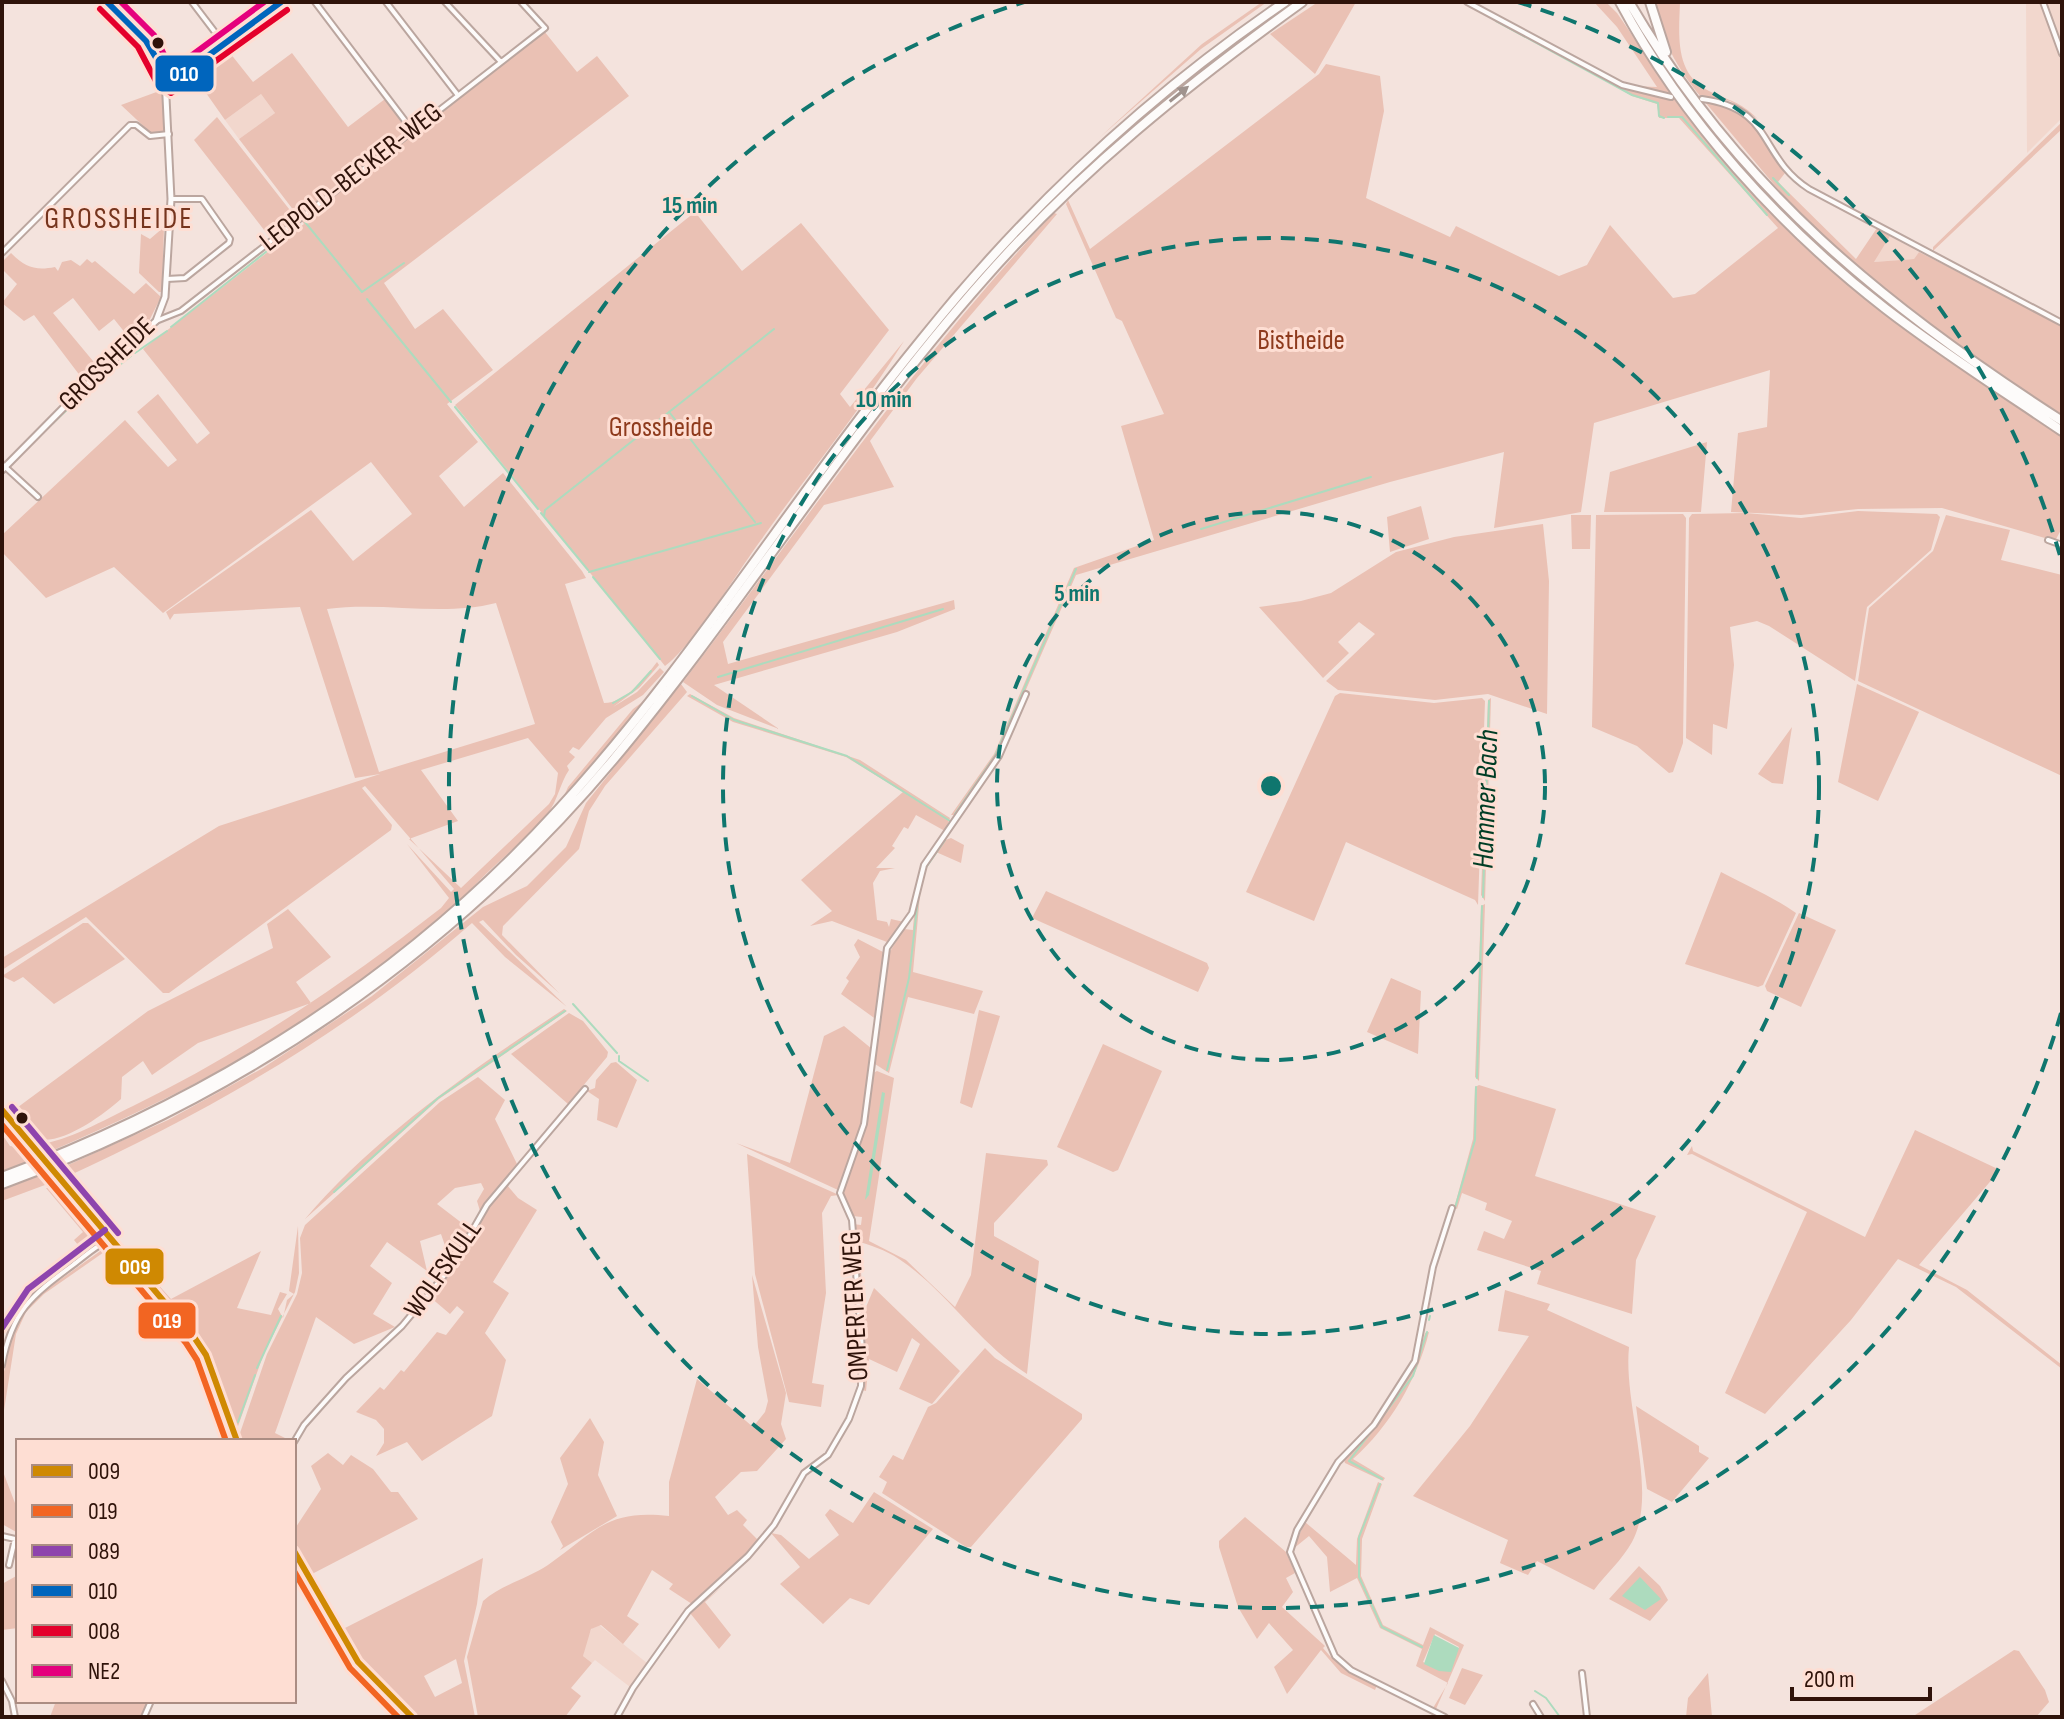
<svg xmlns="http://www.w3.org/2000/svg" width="2064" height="1719" viewBox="0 0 2064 1719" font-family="'Sofia Sans Condensed',sans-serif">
	<rect width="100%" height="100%" fill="#f4e3dd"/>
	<path fill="#f2d7cd" d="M2026,2H2062V118L2027,153Z
		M261,94L275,113L239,139L225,120Z
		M1890,236L1919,252L1914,259L1873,262Z
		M598,1624L647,1663L630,1687L595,1660L592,1663L583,1656L586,1640L593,1626Z"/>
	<path fill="#eac1b4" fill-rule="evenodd" d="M1262,2H1267L1201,49L1099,138L1202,44Z
		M1318,2H1356L1315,74L1270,34Z
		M1594,2H1606L1617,13L1685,112L1783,224L1797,212L1705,102C1754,106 1760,137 1785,173L1778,182L1856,259L1877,228L1890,236L1874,262L1914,259L1919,252L2062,325V528L2055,541L1942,508L1858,509L1801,515L1731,512L1738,433L1767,427L1770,370L1594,423L1581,512L1494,528L1504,452L1390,482L1076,575L997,756L957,815H951L994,754L1074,568L1154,540L1121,426L1164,414L1122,321L1116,318L1066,204L1068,200L1090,249L1319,74L1326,64L1380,76L1384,111L1366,198L1450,237L1456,226L1559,276L1587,265L1610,225L1673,298L1695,294L1778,228L1679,118H1659L1657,104L1632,96L1608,82L1611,76L1631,86L1657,87L1617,27Z
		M1654,2H1680C1679,34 1674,74 1709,91C1731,102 1738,100 1758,119L1730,101L1701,97C1676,67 1662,40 1654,2Z
		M544,31L577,72L597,56L629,96L384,283L415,329L443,309L493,370L447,404L478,442L439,476L464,507L503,473L582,571L586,578L565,584L604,703C626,703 645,678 657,662L659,665L639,688L613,707L637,692L660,668L664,672L643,695L606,718L579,750L573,747L569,752L575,757L567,766L569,770C560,783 558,800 548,813C528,838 501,858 479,881C359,1004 200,1088 44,1154L37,1145C70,1140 102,1121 133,1106C244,1052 343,984 441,908L449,898L407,844L451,892L454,889L365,786L362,788L392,825L391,830L169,993H163L86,917L2,970V958L219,826L380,774L355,778L300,607L174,614L170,620L166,612L311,510L353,561L412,514L371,462L163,613L114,567L46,598L2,552V535L125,420L168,467L177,460L137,412L158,394L197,444L210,433L143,349L304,224L239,139L275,113L261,94L225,120L192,73L226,48L253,82L292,53L348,127L385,99L412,135ZM496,603L535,724L379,772L327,609C383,601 441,617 496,603ZM528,738L558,773L555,794L549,804L461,888L409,839L458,821L421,770Z
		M162,90L164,132L151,133L121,105Z
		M217,117L300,223L275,244L194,140Z
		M2062,122V129L1933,251V247Z
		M695,212L742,271L801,223L889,330L840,394L850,407L904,341C861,411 808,473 761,540C738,571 693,646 665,666L455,405Z
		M1054,213L1057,214L917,378L870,441L894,487L824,505L723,642L728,664L954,600L955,609L897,632L714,685L779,729L717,705L683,682C805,523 915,358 1054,213Z
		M164,227L162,292H159L139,273L141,234L150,239Z
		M11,253C25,267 35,271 55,267L58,271L62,262L71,260L80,266L87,259L92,263L95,261L134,294L146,283L161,297L148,323L130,339L114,319L99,331L73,298L53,313L98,367L84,381L34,315L24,321L2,303L17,284L2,269V262Z
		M1707,442L1701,512H1604L1610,472Z
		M1421,506L1429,539L1390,552L1387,517Z
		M1858,511L1937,514L1940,517L1931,550L1867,607L1855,681L1769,626L1757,621L1730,627L1734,665L1727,729L1713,724L1712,755L1686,738L1689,518L1692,514L1746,513L1801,518Z
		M1683,514L1686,518L1683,743L1673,772L1669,773L1637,746L1592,727L1596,515Z
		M1571,515H1591L1590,549H1572Z
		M1946,515L2010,530L2001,560L2062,575V776L1858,681L1869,608L1933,551Z
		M1543,524L1549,581L1547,714L1488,694L1435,700L1338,690L1326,681L1375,634L1359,622L1338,642L1349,653L1323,678L1259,607L1301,601L1331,593L1396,552L1454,537Z
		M681,684L687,692L605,786L589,811L579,849L503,926L502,935L559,993L516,955L483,920L479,922L567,1007L505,957L472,923C349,1031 212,1110 64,1178L57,1170L168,1120L263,1068L372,996L483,907L527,886L566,847L586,803Z
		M1857,684L1919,712L1878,801L1838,782Z
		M1340,693L1434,703L1482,698L1485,701L1478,905L1475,900L1346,842L1314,921L1246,892L1335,696Z
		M690,694L734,718L860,760L950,818L945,831L916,815L908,829L904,827L892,846L895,848L876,868H895L880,871L873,883L877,920L887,922L889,927L891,919L904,922L887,942L832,921L810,926L832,911L801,880L903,792L846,757L733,722L687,696Z
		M1491,698L1485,901L1481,895L1488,700Z
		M645,700L561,803L568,787L633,709Z
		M1792,727L1783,784L1772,783L1758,774Z
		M951,838L964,845L961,863L936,852L923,872L921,884L913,972L983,991L974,1014L908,997L889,1073L875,1064L889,953L904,929L913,930C915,905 921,846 951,838Z
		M1721,872C1747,886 1772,896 1796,913L1763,985L1758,987L1685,964Z
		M1046,891L1207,963L1209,968L1198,992L1032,918Z
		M1485,904L1479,1081L1475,1077L1481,906Z
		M288,909L331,957L296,982L311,1003L198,1043L152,1075L143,1061L122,1077L121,1099C103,1115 59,1148 34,1138L21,1120L10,1113L148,1011L273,948L267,924Z
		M1799,913L1836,930L1801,1007L1767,991L1765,986Z
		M83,923H88L125,959L54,1004L23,977L14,982L2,976Z
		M858,939L883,952C879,1007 874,1065 862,1120C856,1144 846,1167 838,1190L736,1143L790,1163L824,1036L844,1026L872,1049L877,1020L841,994L849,981L846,978L860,957L854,945Z
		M1391,978L1421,991L1418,1054L1367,1032Z
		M564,1009L567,1011L439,1099L305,1219C373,1138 475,1067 564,1009Z
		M979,1010L1000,1016L972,1108L960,1103Z
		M569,1013L583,1021L608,1052L607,1057L568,1104L511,1054Z
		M1103,1044L1162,1071L1118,1170L1113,1172L1057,1147Z
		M616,1062L637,1080L617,1128L597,1120L599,1099L587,1091L595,1088L596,1080L611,1063Z
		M877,1071L894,1078L869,1241L906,1260L955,1307L971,1275L986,1153L1047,1160L1048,1165L994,1223V1236L1039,1261L1027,1374C978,1343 947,1291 899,1259C886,1250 869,1245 854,1240L853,1224L861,1225L862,1217L852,1216L843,1192L866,1124L873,1073Z
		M478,1077L505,1100L495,1119L517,1164L480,1211L477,1201L484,1189L481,1183L455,1188L437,1204L471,1230L451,1263L441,1234L420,1241L427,1271L387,1242L370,1266L392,1283L373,1314L395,1327L354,1344L316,1317L275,1433L291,1441H240V1433L267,1354L297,1294L302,1273L300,1238L305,1225L440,1102Z
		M1479,1085L1556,1109L1535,1176L1656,1216L1636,1260L1632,1314L1537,1284L1541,1271L1477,1250L1484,1231L1504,1239L1512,1221L1485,1210L1487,1203L1462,1193L1457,1209L1454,1208L1473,1139L1475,1087Z
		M1915,1130L2000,1170L1919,1265L1967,1290L2062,1365V1369L1956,1287L1898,1259L1851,1320L1765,1414L1725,1393L1807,1212L1692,1154L1687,1155L1692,1146L1693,1151L1865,1237Z
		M2,1134L10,1146L25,1148L35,1161L2,1173Z
		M747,1154L839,1195L831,1196L822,1213L826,1293L812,1383L824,1385L821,1407L789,1402L755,1274Z
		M44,1172L53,1182L57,1181L72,1198L70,1202L53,1182L2,1201V1187Z
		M507,1185L518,1198L537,1210L493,1282L509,1293L485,1333L506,1360L492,1416L422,1461L407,1442L376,1456L384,1443V1429L376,1420L356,1412L380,1387L384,1390L401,1370L404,1372L437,1332L446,1335L464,1312L457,1306L450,1314L430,1297L456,1268L488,1207Z
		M46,1188H54L69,1206L77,1205L100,1232L102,1240C67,1275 28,1286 6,1335C17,1294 51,1275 83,1251L74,1240L83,1232Z
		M81,1198L171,1299L261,1251L237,1308L271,1315L280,1292L287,1294L278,1309L283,1318L287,1300L294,1294L289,1291L298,1226L299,1273L295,1292L264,1353L237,1429L218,1372L200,1337L121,1250Z
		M110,1244L196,1343L234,1441H227L212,1393L190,1346L107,1250L44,1294L26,1312L16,1334L2,1423V1381L14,1325L33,1299Z
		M854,1245H859L864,1312L874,1288L960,1371L932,1404L899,1389L920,1344L912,1338L897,1372L869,1359L866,1391L862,1390L864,1352Z
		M752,1275L786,1393L781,1424L786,1439L757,1471L741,1472L715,1497L728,1515L737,1510L747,1520L743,1525L757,1539L771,1525L734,1568L692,1604L669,1589L673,1584L652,1570L627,1616L639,1624L623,1644L601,1625L591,1629L583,1656L592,1663L571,1688L581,1696L565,1717H478L467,1657L483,1601C501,1585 527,1579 548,1565C595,1532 606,1509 669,1516V1482L697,1379L753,1427L765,1412L768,1401L758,1347Z
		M1505,1290L1550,1304L1547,1310L1629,1347C1623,1406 1659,1492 1632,1542C1622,1560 1606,1574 1594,1590L1537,1561L1528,1575L1500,1563L1508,1540L1413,1496L1470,1426L1529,1336L1498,1331Z
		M1429,1332C1417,1380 1390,1426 1353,1459L1385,1478L1383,1481L1345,1463L1344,1460C1382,1426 1412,1382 1425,1333Z
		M985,1348L995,1358L1082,1414V1419L971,1547H966L882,1493L887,1482L879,1477L893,1455L903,1460L928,1407L936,1403Z
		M1636,1406L1699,1446V1452L1709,1458L1672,1502L1647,1489Z
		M590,1418L604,1442L598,1475L617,1516L560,1550L563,1546L551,1522L568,1484L560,1458Z
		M328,1453L343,1465L351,1455L373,1469L391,1492H398L418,1519L312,1574L343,1629L483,1558L477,1604L464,1661L475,1717H416L361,1663L294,1546V1530L321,1489L311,1466ZM456,1659L462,1683L435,1697L424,1676Z
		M2,1469L18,1511V1533L2,1524Z
		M1378,1482L1382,1484L1362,1539L1361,1576L1383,1625L1423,1645L1430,1627L1464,1645L1436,1709H1434L1408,1695L1433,1708L1448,1683L1416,1666L1422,1649L1380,1628L1357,1578L1330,1592L1327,1557L1309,1536L1293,1549L1305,1522L1356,1565L1357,1539ZM1435,1634L1459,1647L1446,1671L1423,1662Z
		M874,1492L933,1529L869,1605L850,1598L823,1624L780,1584L800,1567L771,1533L781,1535L809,1559L839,1535L825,1515L830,1509L853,1523Z
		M1245,1517L1286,1552L1295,1573L1286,1578L1293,1592L1282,1607L1325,1646L1323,1648C1339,1668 1355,1674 1377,1685L1375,1690L1341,1673L1321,1650L1287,1694L1274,1667L1293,1650L1269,1623L1257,1639L1238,1607L1219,1547V1541Z
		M294,1558L352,1659L399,1712L392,1714C361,1680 294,1604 294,1558Z
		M1639,1566L1660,1586L1668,1600L1650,1621L1609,1599Z
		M18,1575V1628L2,1630V1584Z
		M723,1586L705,1602L731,1635L719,1649L690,1613Z
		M2014,1650L2019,1651L2045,1690L2049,1702L2036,1717H1912Z
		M1462,1668L1483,1675L1465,1705L1449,1698Z
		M1708,1673L1712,1717H1686L1688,1698Z
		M56,1701H150L143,1717H50Z"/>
	<path fill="#addbbe" d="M882,1092L885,1093L884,1101L869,1195L865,1200Z
		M1640,1577L1661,1599L1645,1610L1622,1596Z
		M1434,1635L1459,1648L1451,1672L1439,1671L1424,1664Z"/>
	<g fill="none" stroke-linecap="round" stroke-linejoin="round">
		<path stroke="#addbbe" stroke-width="2" d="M1496,21L1632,95L1658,103L1659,116L1664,118
			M1668,117H1682L1767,215
			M1773,178L1789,195
			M313,215L305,222L362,292L404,263
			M367,299L451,402
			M171,327L300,225
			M135,353L167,331
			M111,372L131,356
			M455,407L538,509
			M670,413L755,522
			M52,424L94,384
			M45,431L48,427
			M32,444L40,435
			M12,464L28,447
			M541,513L588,570
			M544,516L545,510L774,329
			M1201,529L1371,477
			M589,572L761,523
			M593,577L660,659
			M718,677L943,609
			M692,696L734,720L847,756L950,821
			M613,703L632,692L651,671
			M955,814L995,756L1076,569
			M925,869L945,840
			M1483,897L1489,701
			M573,1004L617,1053
			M619,1056V1061L648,1081
			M887,1070L909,978L919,890
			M1477,1078L1482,906
			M334,1192L438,1098L565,1011
			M1455,1208L1475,1140L1476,1087
			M1429,1320L1430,1316
			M257,1368L281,1316
			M238,1422L255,1375
			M1382,1479L1349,1461L1413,1376L1427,1332
			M1380,1484L1359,1537V1577L1382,1627L1422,1647
			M1535,1691L1546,1698L1560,1717"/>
		<g stroke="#bba69f" stroke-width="8">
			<path id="minor" d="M107,2L172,63
				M192,2L224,44
				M315,2L412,130
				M386,2L457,94
				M445,2L501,62
				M1467,2L1622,85L1671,97
				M2043,2L2062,54
				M150,46L162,70
				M1702,99C1775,109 1757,155 1809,189L2062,323
				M2,253L130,125H136L150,136L169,134
				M167,279L185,278L229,243L230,239L202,199H171
				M156,321L181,311L545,28L521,2
				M2,464L38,497
				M2048,540L2062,545
				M2,1365C12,1311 31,1296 73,1265C85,1256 97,1245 110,1239
				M294,1442L304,1425L346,1378L402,1326L452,1266L487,1205L585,1089
				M2,1536L15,1539L9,1565
				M1582,1673L1587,1717
				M2,1681L12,1701L15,1717
				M1533,1704L1541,1717
				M144,1717L151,1701
				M617,1717L633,1688L688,1611L748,1556L774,1525L804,1473L828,1455L849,1419L861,1386L862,1350L852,1220L840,1193L864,1124L887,948L912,913L924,865L999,756L1026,694
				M1445,1717L1351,1670L1335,1656L1290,1552L1297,1530L1338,1462L1374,1425L1415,1361L1433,1267L1452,1208"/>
		</g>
		<g stroke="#bba69f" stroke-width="9">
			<path id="tertiary" d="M182,76L178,66L172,63L163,68L168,81H177L281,2
				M2,470L80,391L156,321L165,297L171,199L165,77"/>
		</g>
		<g stroke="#bba69f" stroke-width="10">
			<path id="secondary" d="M2,1110L32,1148
				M60,1180L194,1337L206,1355L237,1441
				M294,1551L358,1662L412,1717"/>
		</g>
		<g stroke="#bba69f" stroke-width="12">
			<path id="motorway" d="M1620,2C1683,120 1781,228 1886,309C1943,353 2003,391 2062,431
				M1629,2C1738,188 1883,306 2062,421
				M1650,2L1666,52
				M2,1177C214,1098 406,977 559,809C693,663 797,492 922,339C1025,210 1149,95 1285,2
				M2,1184C240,1097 449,955 613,760C743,604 850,430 985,278C1078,172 1188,84 1302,2"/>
		</g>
		<use href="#minor" stroke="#fdfbfa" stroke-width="4"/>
		<use href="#tertiary" stroke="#fdfbfa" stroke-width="5"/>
		<use href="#secondary" stroke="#fdfbfa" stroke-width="6"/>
		<use href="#motorway" stroke="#fdfbfa" stroke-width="8"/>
		<g stroke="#bba69f" stroke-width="10" stroke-linecap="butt">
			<path id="secondary-bridge" d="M32,1148L60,1180"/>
		</g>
		<use href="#secondary-bridge" stroke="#fdfbfa" stroke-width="6"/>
		<g stroke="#feded3" stroke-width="12">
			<path id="bus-1" d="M2,1110L194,1337L206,1355L237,1441
				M294,1551L358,1662L412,1717"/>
		</g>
		<g stroke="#feded3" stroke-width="12">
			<path id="bus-2" d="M2,1125L186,1343L197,1360L226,1441
				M294,1571L350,1668L398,1717"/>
		</g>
		<g stroke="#feded3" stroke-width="12">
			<path id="bus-3" d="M12,1107L118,1233
				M2,1328L28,1289L105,1230"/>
		</g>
		<g stroke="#feded3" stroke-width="12">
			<path id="bus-4" d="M107,2L146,41L171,83L281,2"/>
		</g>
		<g stroke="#feded3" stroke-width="12">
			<path id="bus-5" d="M100,9L138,47L157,83L171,93L287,10"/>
		</g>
		<g stroke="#feded3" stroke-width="12">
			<path id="bus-6" d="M121,2L154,35L172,70L264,2"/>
		</g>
		<use href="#bus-1" stroke="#cf8902" stroke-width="6"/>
		<use href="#bus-2" stroke="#f26522" stroke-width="6"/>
		<use href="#bus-3" stroke="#8e44ad" stroke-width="6"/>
		<use href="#bus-4" stroke="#0065bd" stroke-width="6"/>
		<use href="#bus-5" stroke="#e4002b" stroke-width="6"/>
		<use href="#bus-6" stroke="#e5007d" stroke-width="6"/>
	</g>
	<defs><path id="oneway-solid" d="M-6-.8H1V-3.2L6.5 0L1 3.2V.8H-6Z" transform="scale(2)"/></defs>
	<use fill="#a0938e" href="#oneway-solid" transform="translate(1179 94) rotate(-39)"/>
	<g fill="none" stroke="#0f766e" stroke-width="4" stroke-dasharray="14 10">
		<circle cx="1271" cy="786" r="274"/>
		<circle cx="1271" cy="786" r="548"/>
		<path d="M2061 1013A822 822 0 1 1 1024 2M1518 2A822 822 0 0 1 2061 559"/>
	</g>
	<g fill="#2f130a" stroke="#feded3" stroke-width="3">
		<circle cx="158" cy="43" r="7"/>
		<circle cx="22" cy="1118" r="7"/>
	</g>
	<g text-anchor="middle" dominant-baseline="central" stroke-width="6" stroke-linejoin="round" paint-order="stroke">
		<g font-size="28" fill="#2f130a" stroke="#feded3">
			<text transform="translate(351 177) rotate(-38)">LEOPOLD-BECKER-WEG</text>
			<text transform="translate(107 364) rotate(-44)">GROSSHEIDE</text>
			<text transform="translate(443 1269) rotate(-55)">WOLFSKULL</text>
			<text transform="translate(855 1306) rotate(-93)">OMPERTER WEG</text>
		</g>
		<g font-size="28" fill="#8e3a1c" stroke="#feded3">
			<text x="1301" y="340">Bistheide</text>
			<text x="661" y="427">Grossheide</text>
		</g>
		<g font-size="30" letter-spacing="2" fill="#76351e" stroke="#feded3">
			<text x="119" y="219">GROSSHEIDE</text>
		</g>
		<g font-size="30" font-style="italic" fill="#003d25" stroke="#feded3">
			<text transform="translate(1486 799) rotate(-88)">Hammer Bach</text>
		</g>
	</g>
	<circle cx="1271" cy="786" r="12" fill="#0f766e" stroke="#feded3" stroke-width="4"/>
	<g font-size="24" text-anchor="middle" font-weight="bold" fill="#0f766e" stroke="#feded3" stroke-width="6" stroke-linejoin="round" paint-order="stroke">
		<text x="690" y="213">15 min</text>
		<text x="884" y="407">10 min</text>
		<text x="1077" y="601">5 min</text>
	</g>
	<g stroke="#feded3" stroke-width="3">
		<rect x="154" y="54" width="61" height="39" rx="8" fill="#0065bd"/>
		<rect x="104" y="1247" width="61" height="39" rx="8" fill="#cf8902"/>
		<rect x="137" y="1301" width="60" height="39" rx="8" fill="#f26522"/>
	</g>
	<g font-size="22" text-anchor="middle" font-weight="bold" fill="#fff">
		<text x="184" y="81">010</text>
		<text x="135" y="1274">009</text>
		<text x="167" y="1328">019</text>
	</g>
	<rect width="2064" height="1719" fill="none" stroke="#2f130a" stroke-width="8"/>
	<rect x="16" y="1439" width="280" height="264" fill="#feded3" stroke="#ab8d83" stroke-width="2"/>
	<rect x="32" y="1465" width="40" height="12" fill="#cf8902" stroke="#ab8d83" stroke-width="2"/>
	<text x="88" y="1479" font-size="24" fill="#2f130a">009</text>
	<rect x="32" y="1505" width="40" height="12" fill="#f26522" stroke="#ab8d83" stroke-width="2"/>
	<text x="88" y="1519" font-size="24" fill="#2f130a">019</text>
	<rect x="32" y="1545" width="40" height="12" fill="#8e44ad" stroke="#ab8d83" stroke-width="2"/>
	<text x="88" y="1559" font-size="24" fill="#2f130a">089</text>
	<rect x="32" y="1585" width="40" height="12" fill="#0065bd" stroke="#ab8d83" stroke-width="2"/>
	<text x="88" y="1599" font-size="24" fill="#2f130a">010</text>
	<rect x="32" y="1625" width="40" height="12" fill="#e4002b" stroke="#ab8d83" stroke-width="2"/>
	<text x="88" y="1639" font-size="24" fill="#2f130a">008</text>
	<rect x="32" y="1665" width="40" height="12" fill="#e5007d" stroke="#ab8d83" stroke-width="2"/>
	<text x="88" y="1679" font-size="24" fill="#2f130a">NE2</text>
	<path d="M1792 1687v12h138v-12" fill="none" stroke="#2f130a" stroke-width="4"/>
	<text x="1804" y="1687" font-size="24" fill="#2f130a" stroke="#feded3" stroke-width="6" paint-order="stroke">200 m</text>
</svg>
